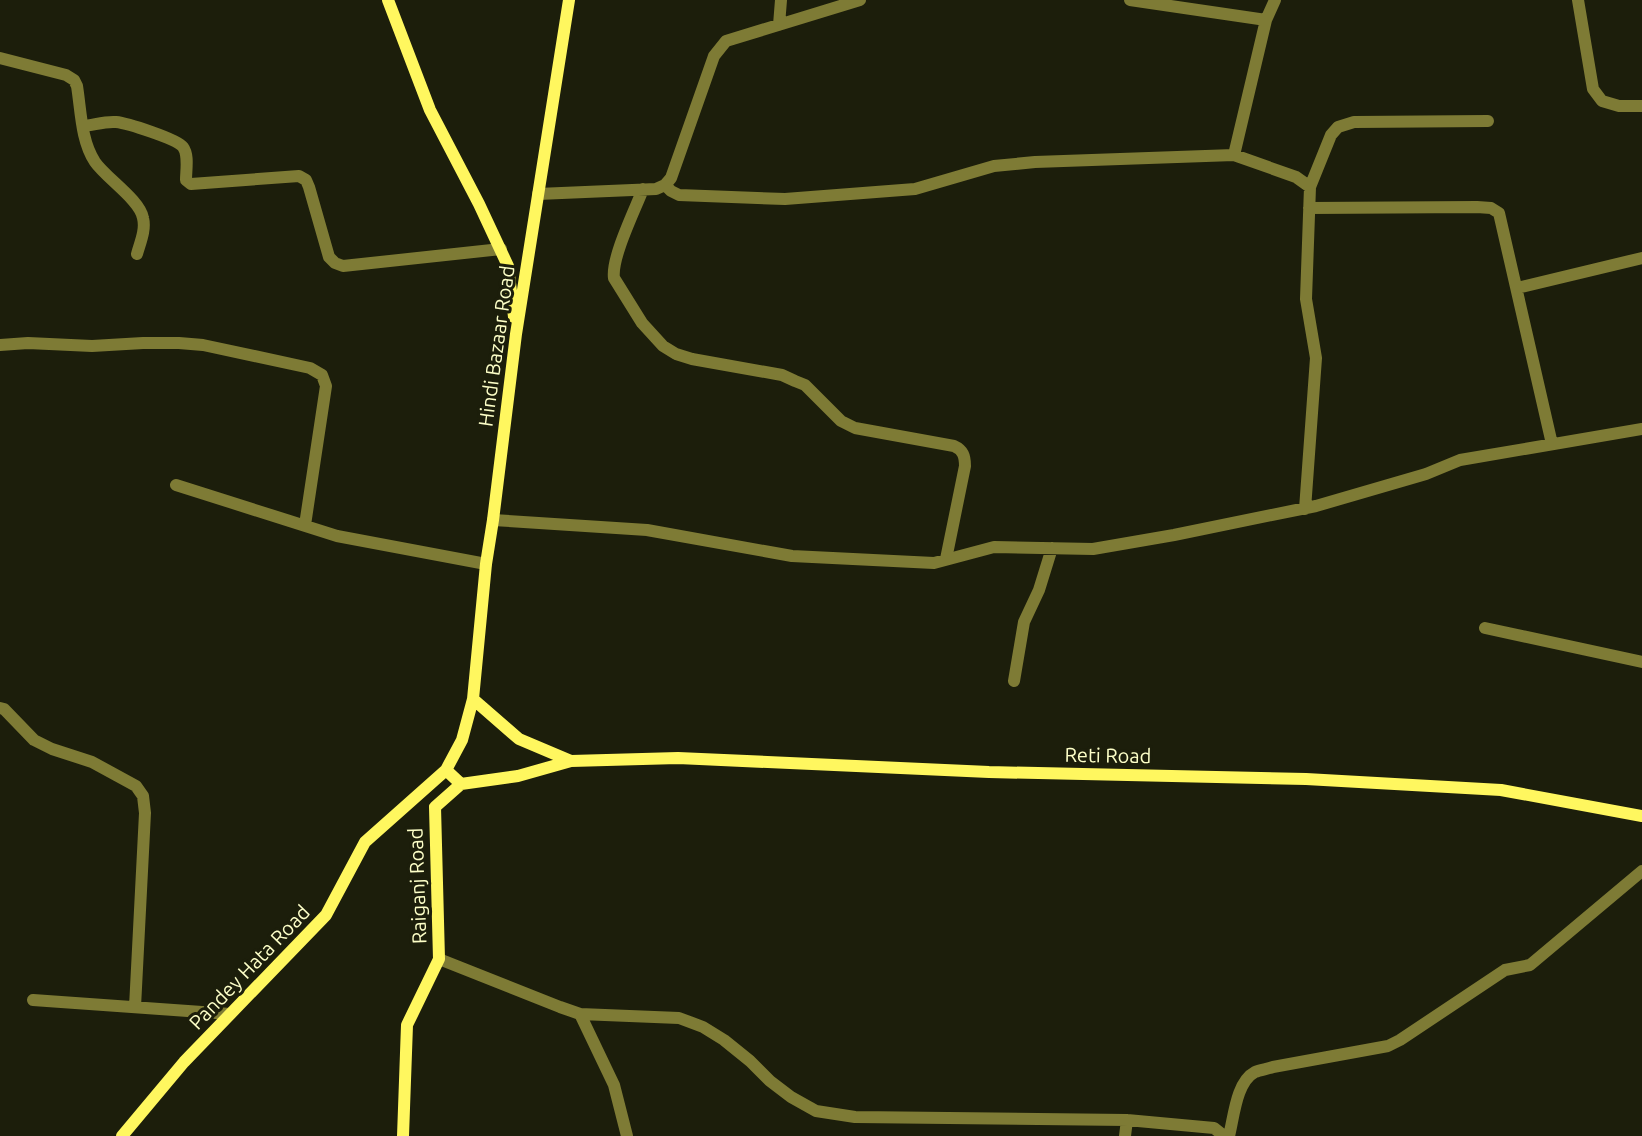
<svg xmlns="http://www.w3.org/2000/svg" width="1642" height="1136" viewBox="0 0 1642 1136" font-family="Ubuntu,sans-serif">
	<rect width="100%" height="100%" fill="#1c1e0b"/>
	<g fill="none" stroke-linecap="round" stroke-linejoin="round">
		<path stroke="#7e7b35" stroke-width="12" d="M1130,0L1266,20
			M1275,0L1266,20L1234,155L1296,177L1310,187L1306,299L1316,358L1305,509
			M1578,0L1593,89L1602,101L1619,106H1642
			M779,25L781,0
			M0,58L66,75L74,80L77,86C81,111 81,141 95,162C106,178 140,200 143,218C146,230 140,243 137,254
			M83,126C94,125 105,121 116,122C127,123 177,139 183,147C189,155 186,170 186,180L191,184L299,176L306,180L309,187L329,257L335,263L343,266L501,249
			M665,185L671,191L679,195L785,199L915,189L994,166L1035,162L1234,155
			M1310,187L1331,135L1338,127L1354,122L1488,121
			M643,189C635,210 611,258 614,278L642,323L663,346L676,354L692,359L782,375L795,381L805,385L841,421L855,428L954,446C963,450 965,456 965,466L946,559
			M538,194L656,189L665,185L671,178L714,56L726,41L860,0
			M1309,208L1477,207L1491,208L1499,213L1552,444
			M1517,288L1642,258
			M0,345L28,343L92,346L143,343H179L203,345L310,368L322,375L326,386L305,525
			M176,485L337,536L486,564
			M493,520L647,530L792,556L934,563L994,547L1093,549L1174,535L1316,506L1426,474L1460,460L1642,429
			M1485,628L1642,662
			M1014,681L1024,622L1039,590L1052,548
			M0,708L4,709L34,740L52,749L92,762L136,786L143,796L145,813L135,1007
			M439,959L560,1007L580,1014L679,1018L703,1027L724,1040L750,1061L770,1081L791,1097L816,1111L855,1117L1127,1120L1214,1128L1224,1136
			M33,1000L230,1014
			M580,1014L614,1085L627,1136
			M1125,1136L1127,1120
			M1229,1136C1234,1117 1236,1082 1255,1072C1260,1070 1267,1069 1273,1067L1388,1046L1400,1040L1505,970L1530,965L1642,871"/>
		<path stroke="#fff75f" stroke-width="12" d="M388,0L430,110L479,204L508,266L514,317
			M473,699L519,739L571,761L518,776L461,784L446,770L462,740L473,699L486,564L493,520L516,334L569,0
			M571,761L678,758L989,772L1306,779L1501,790L1642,816
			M122,1136L184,1062L326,915L365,842L446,770
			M403,1136L407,1025L439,959L435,807L461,784"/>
	</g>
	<g text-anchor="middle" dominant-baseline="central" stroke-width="6" stroke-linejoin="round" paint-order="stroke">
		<g font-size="20" fill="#fdffc8" stroke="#1c1e0b">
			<text transform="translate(496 346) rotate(-82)">Hindi Bazaar Road</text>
			<text transform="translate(1108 755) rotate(1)">Reti Road</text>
			<text transform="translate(417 886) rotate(-92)">Raiganj Road</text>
			<text transform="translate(249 967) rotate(-46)">Pandey Hata Road</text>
		</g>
	</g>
</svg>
